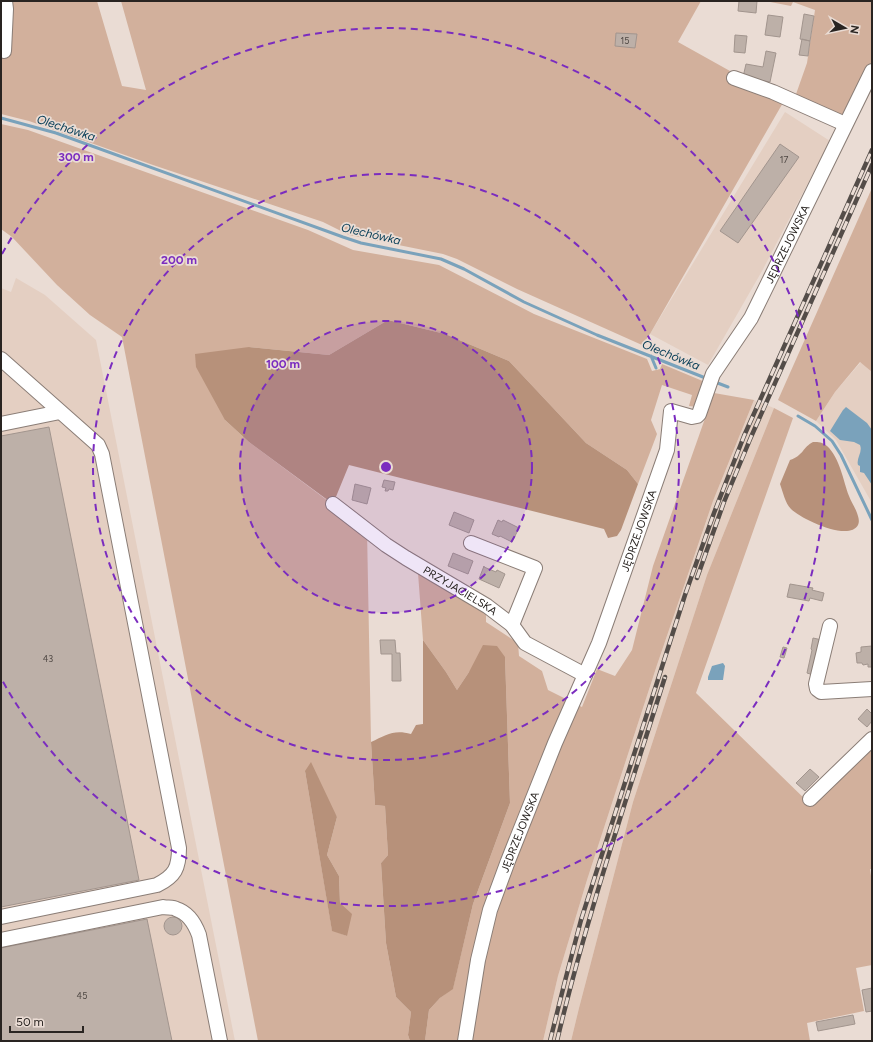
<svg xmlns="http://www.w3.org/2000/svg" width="873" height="1042" viewBox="0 0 873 1042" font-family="Figtree,sans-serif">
	<rect width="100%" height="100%" fill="#eadcd4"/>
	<path fill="#e4cfc2" d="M785,112L830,141L762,271L708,365L650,334Z
		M16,278L45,295L96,340L235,1041H1V288L11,292Z
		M861,362L872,372V503L836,440L816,421L835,392Z
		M754,400L774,408L707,575L633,802L579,1008L571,1041H543L558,976L587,880L657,665L713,501Z"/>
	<path fill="#d2b09c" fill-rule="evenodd" d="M8,1H97L122,86L146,90L121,1H701L678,42L730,71L727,79L774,96L784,101L650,334L642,345L517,289L457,259L443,254L349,235L323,222L153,165L29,121L1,114V56Z
		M765,1H872V60L859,91L842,117L795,97L807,63L815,10L793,2L791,6Z
		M1,124L28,130L308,230L353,250L439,265L534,314L647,359L652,371L660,369L662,364L705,382L696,407L689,406L692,395L662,385L651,420L657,434L638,484L627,470L586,443L509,361L445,334L388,320L329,355L249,347L225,420L249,442L367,530L371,742L375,805L385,806L388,855L381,863L386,943L396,997L411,1012L408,1035L410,1041H258L122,337L90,315L57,285L12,237L1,229ZM305,771L337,817L327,855L339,876L340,903L347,936L332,930Z
		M872,188V372L860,362L835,392L816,421L778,400Z
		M714,393L754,400L713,501L657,665L587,880L558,976L543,1041H425L429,1010L440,998L453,988L473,904L510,803L505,657L469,672L457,690L446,672L423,640L418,573L486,610V622L518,643L519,656L542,671L548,690L582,707L597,669L615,676L632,650L653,566Z
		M774,408L793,418L696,693L810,804L872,745V869H870L872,883V965L856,968L864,1011L807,1023L810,1041H571L579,1008L633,802L707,575Z"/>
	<path fill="#b7917a" d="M388,320L445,334L509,361L586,443L627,470L638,484L621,530L617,536L608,538L604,529L349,465L333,504L249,442L225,420L196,367L195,354L249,347L329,355Z
		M813,442C819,442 822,442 827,446C840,458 843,480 849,496C851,502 855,507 857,513C858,516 860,521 858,525C849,542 801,519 791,509C785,503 783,492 780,484L790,460C803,456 803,447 813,442Z
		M423,640L446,672L457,690L469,672L483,645L497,646L505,657L510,803L473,904L453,989L440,998L429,1010L425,1041H410L408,1035L411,1012L396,997L386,943L381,863L388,855L385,806L375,805L371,742C386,735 394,729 411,734L416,725L423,724Z
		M311,762L337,817L327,855L339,876L340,903L352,914L347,936L332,931L305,771Z"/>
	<path fill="#7aa2bb" d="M846,407L867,423L872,430V485L864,473L860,472V466L858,465C856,458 863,452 860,445L854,442L840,440L830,431L843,410Z
		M723,663L725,666L723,680H708V677L712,666Z"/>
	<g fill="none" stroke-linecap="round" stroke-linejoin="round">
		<path stroke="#7aa2bb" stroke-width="3" d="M1,118L56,133L343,237L361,243L441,259L464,269L524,302L597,335L708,379
			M651,356L656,368
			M715,382L728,387
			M798,416L815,426L832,441L841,455L872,520"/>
	</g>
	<path fill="#bdb0a8" stroke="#a2958e" d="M739,1H757L756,13L738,11Z
		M804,14L814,16L810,41L800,39Z
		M768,15L783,17L780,37L765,35Z
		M616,33L637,34L635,48L615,46Z
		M735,35L747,36L745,53L734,52Z
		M802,39L810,41L808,56L799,55Z
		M766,51L776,53L770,82L743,77L746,64L763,67Z
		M780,144L799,157L738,243L720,231Z
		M49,427L139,880L1,907V436Z
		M384,480L395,482L393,490L389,489L388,491H385L386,488L382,487Z
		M355,484L371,488L367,504L352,500Z
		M454,512L474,520L469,533L449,525Z
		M498,520L502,522L503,520L519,528L512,542L500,536L499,537L492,534Z
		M453,553L473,561L468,574L448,566Z
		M484,566V567L496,572L497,570L505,574L499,588L479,579Z
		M790,584L813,588L812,590L824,593L822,601L810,598L809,601L787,597Z
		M813,638L822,640L813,675L807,673L812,650L811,649Z
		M380,640H395L396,653H400L401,681H392V654H381Z
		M872,646V667H868V664L863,665L862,663H857L856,653L861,652V647Z
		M783,647L787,648L784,658L780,657Z
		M867,709L872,714V721L867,727L858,719Z
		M810,769L819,777L805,791L796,783Z
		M164 926a9 9 0 1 1 18 0a9 9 0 1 1-18 0Z
		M147,919L172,1041H1V948Z
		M872,988V1011L866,1012L862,990Z
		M853,1015L855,1024L818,1031L816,1022Z"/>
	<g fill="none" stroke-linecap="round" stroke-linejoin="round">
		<g stroke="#8a7d76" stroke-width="16">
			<g id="minor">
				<path d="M4,51L6,9L5,1"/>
				<path d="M734,78L773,92L845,124"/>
				<path d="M1,359L98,445L102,454L179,848C179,868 175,876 157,885L1,917"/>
				<path d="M1,424L60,412"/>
				<path id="s1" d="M333,504L386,545L406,558L487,606L512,625L525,643L585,675"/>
				<path d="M471,543L535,568L512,625"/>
				<path d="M830,626L816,684L817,689L821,692L872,689"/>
				<path d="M810,799L872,739"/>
				<path d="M1,940L163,907C167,908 173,907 176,909C189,913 195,924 199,935L220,1041"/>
				<path id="s2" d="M465,1041L478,960L490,910L508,861L555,743L599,643L667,450L671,411L692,417L697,416L699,414L713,374L751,318L872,71"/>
			</g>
		</g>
		<use href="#minor" stroke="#fff" stroke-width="14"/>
		<g stroke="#544d49" stroke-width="4.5">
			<path id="rail" d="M697,578L724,502L751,437L872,165
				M550,1041L565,981L581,920L685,595L714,513L744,436L872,150
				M557,1041C586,918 627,798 665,677"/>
		</g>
		<use href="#rail" stroke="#eadcd4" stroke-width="3" stroke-dasharray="9" stroke-linecap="butt"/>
	</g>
	<circle cx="386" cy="467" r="146" fill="#7b2cbf" fill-opacity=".12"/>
	<g fill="none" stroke="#7b2cbf" stroke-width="2" stroke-dasharray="7 5">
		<circle cx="386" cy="467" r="146"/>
		<circle cx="386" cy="467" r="293"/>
		<path d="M2 254A439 439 0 1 1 2 680"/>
	</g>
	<g text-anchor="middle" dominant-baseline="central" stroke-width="3.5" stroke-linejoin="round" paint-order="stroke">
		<g font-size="9" fill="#4e4743">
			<text x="625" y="40">15</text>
			<text x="784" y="159">17</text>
			<text x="48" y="658">43</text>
			<text x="82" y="995">45</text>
		</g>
		<g font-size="11" fill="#292421" stroke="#eadcd4">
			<text stroke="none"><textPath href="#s2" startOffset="888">JĘDRZEJOWSKA</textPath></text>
			<text stroke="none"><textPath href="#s2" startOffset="541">JĘDRZEJOWSKA</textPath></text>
			<text stroke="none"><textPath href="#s1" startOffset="154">PRZYJACIELSKA</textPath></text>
			<text stroke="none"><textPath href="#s2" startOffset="217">JĘDRZEJOWSKA</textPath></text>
		</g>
		<g font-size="12" font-style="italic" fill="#053c56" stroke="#eadcd4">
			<text transform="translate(66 128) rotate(18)">Olechówka</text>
			<text transform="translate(371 234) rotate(13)">Olechówka</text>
			<text transform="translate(671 355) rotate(22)">Olechówka</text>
		</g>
	</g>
	<circle cx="386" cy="467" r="6" fill="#7b2cbf" stroke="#eadcd4" stroke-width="2"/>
	<g font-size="12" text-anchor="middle" font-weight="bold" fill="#7b2cbf" stroke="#eadcd4" stroke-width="3.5" stroke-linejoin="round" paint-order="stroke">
		<text x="76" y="161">300 m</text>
		<text x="179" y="264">200 m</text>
		<text x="283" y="368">100 m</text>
	</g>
	<rect width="873" height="1042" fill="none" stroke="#292421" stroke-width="4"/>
	<g transform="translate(845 28) rotate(99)" stroke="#eadcd4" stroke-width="3" paint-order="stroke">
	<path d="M0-3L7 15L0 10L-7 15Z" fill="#292421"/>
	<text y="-6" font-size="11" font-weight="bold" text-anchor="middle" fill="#292421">N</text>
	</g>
	<path d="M10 1026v6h73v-6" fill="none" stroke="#292421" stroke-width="2"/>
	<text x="16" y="1026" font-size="12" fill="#292421" stroke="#eadcd4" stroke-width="3" paint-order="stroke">50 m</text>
</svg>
